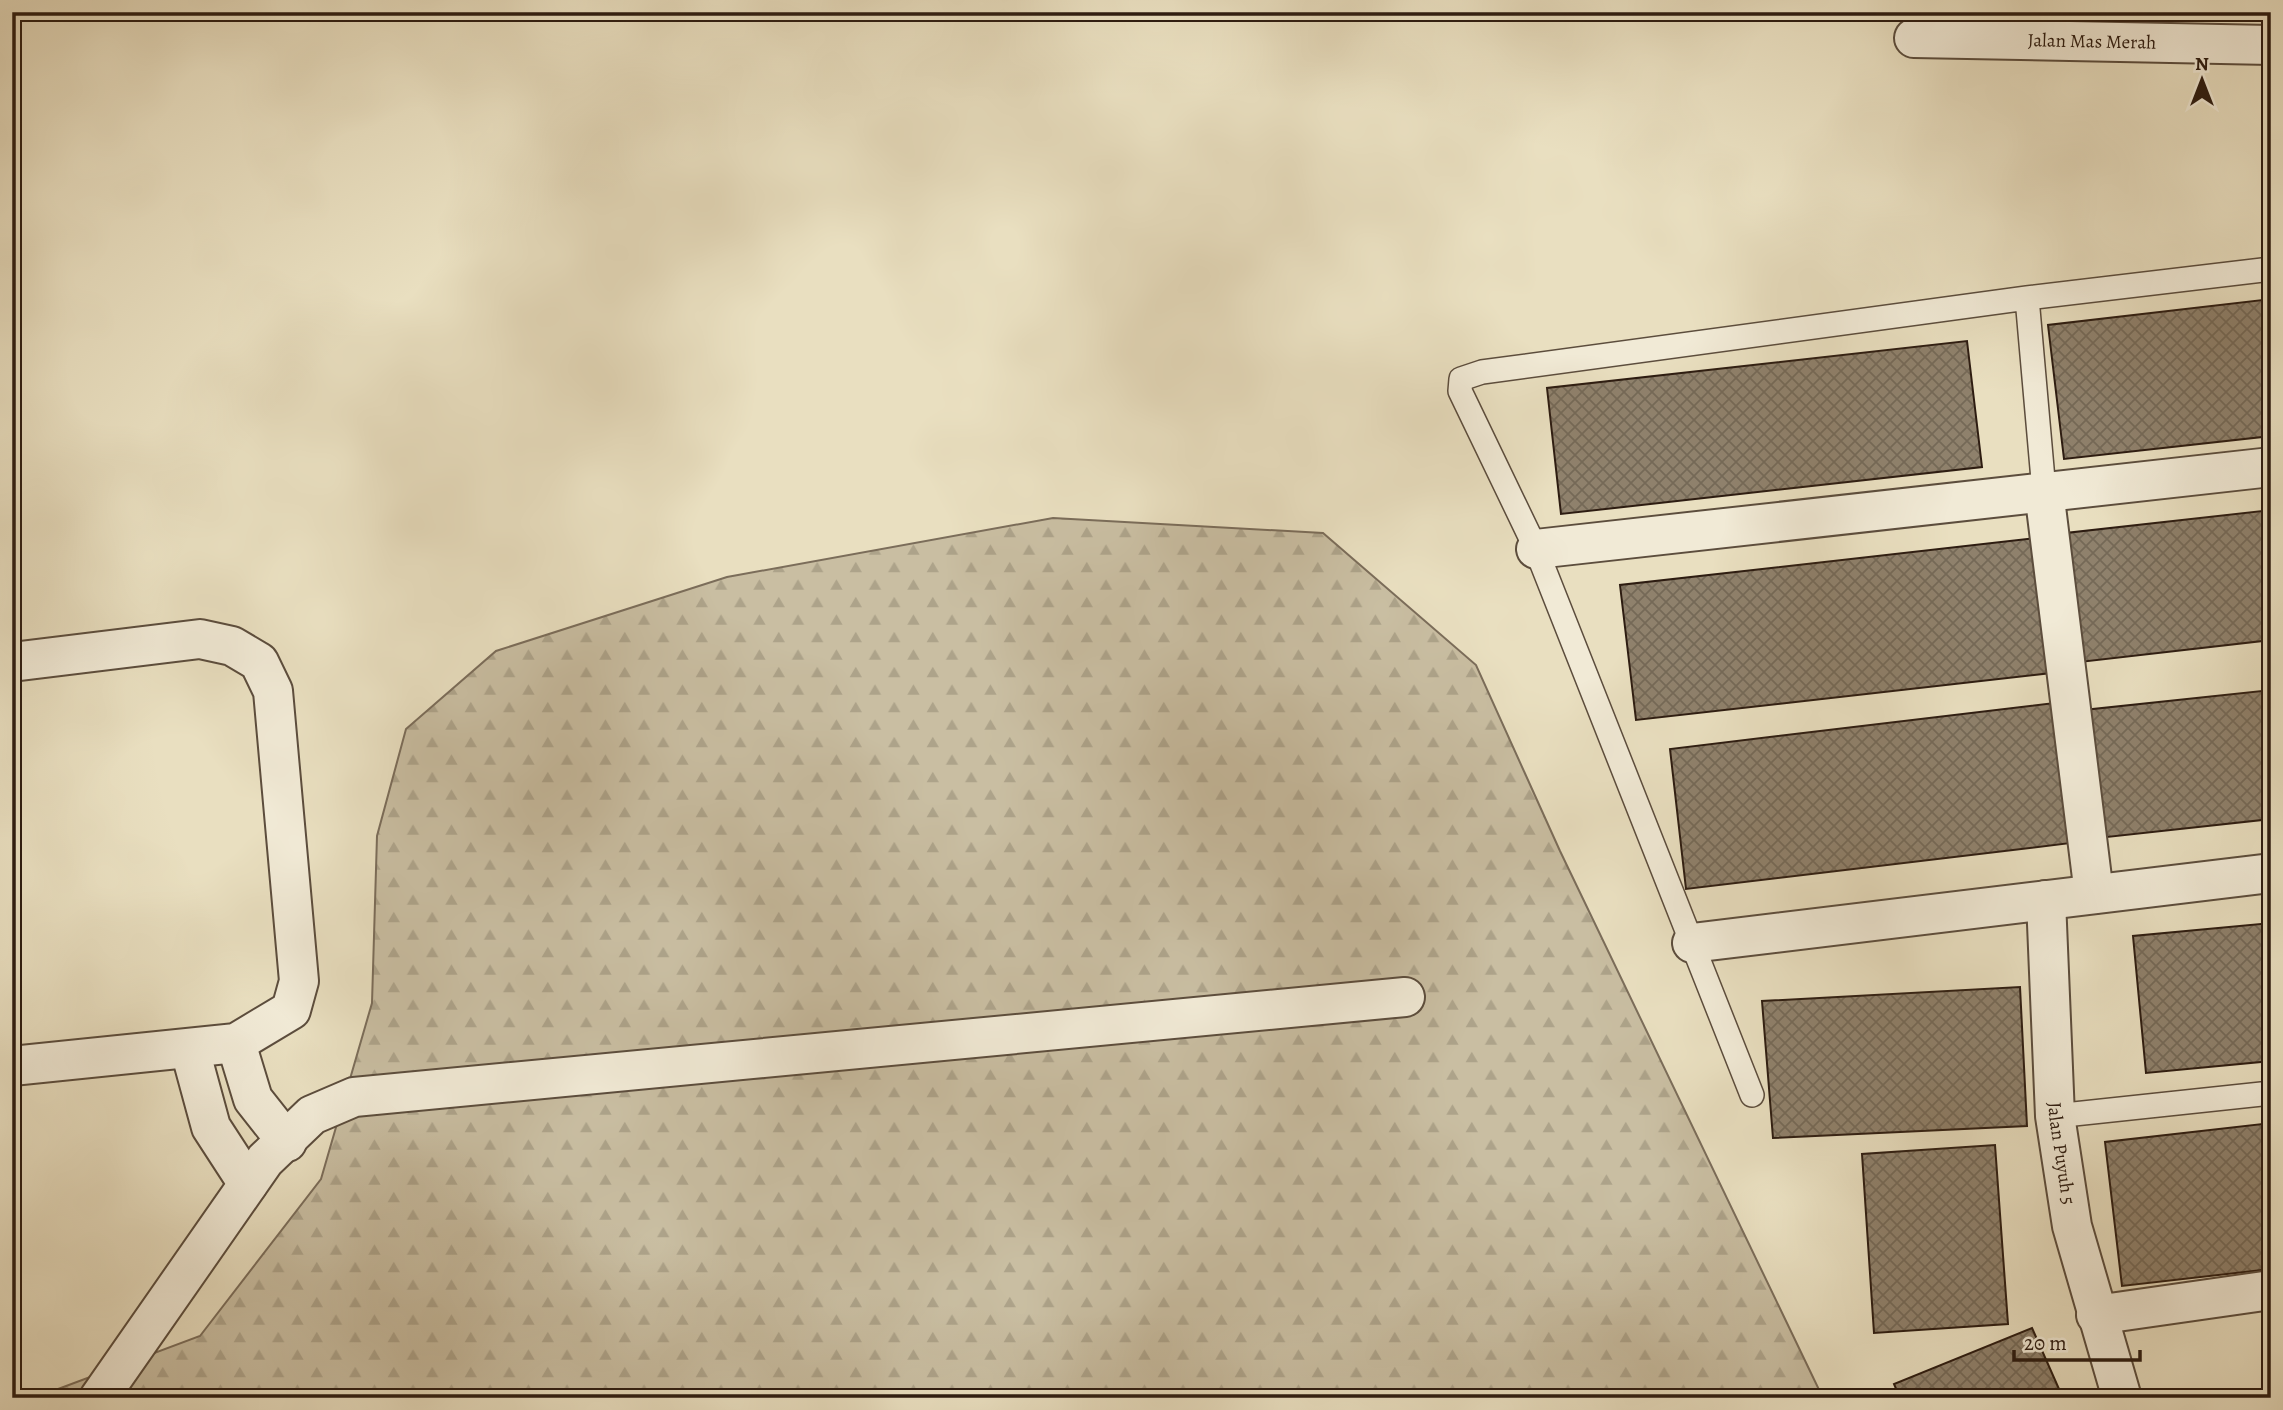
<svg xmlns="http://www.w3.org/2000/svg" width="2283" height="1410" viewBox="0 0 2283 1410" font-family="Alegreya,serif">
	<defs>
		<pattern id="forest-firs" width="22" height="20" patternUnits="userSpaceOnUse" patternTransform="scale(1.75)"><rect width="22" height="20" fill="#c9bea2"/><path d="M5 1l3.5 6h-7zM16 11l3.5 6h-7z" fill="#ada38a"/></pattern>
		<pattern id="building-cross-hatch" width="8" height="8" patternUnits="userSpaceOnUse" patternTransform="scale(1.75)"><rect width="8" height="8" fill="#8f816c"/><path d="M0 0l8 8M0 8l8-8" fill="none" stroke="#756957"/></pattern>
	</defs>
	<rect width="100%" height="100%" fill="#e9dfc0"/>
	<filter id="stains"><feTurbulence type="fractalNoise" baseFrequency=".00286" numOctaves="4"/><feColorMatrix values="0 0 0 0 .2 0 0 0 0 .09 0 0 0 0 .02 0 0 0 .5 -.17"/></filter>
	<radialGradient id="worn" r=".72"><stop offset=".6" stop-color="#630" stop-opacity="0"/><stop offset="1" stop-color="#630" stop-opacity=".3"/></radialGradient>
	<path fill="url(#forest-firs)" stroke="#7b6d5a" stroke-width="2" d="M1053,518L1323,533L1476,665L1560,851L1823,1398H34L200,1336L321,1179L372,1003L377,836L406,729L496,651L727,577Z"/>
	<path fill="url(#building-cross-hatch)" stroke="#2d1c11" stroke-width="2" d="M2271,299V436L2064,459L2048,325Z
		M1967,341L1982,467L1561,514L1547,388Z
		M2271,510V640L2080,662L2066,533Z
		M2036,538L2051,673L1636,720L1620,585Z
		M2271,690V819L2098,838L2084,710Z
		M2054,703L2071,843L1686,889L1670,749Z
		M2271,923V1061L2146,1073L2133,936Z
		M2020,987L2027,1126L1773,1138L1762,1001Z
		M2271,1123V1269L2122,1286L2105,1142Z
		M1995,1145L2008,1324L1874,1333L1862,1154Z
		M2032,1328L2063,1398H1900L1894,1384Z"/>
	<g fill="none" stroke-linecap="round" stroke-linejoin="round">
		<g stroke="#5c4d3d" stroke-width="26">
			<path id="service" d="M2027,298L2044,491
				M1752,1095L1536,549L1460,391L1461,379L1482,372L2027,298L2271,269
				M2055,1116L2271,1093"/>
		</g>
		<g stroke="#5c4d3d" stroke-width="42">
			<g id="minor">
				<path id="s1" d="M1914,38L2271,45"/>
				<path d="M2044,491L2094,894"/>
				<path d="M1536,549L2271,467"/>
				<path d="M12,662L200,639L232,646L259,662L273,691L299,981L291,1010L236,1043L12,1066"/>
				<path id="s2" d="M2046,900L2055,1116L2072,1226L2122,1398"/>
				<path d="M1692,943L2271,873"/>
				<path d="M236,1043L253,1099L287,1142"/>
				<path d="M190,1050L211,1127L248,1184"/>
				<path d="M2096,1315L2271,1290"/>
				<path d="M99,1398L265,1160L312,1115L354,1097L1405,997"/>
			</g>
		</g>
		<use href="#service" stroke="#f1ead6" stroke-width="23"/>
		<use href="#minor" stroke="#f1ead6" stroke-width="38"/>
	</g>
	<g text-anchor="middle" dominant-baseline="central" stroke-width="7" stroke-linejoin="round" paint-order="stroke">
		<g font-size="19" fill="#2d1c11" stroke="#f1ead6">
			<text stroke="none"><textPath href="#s1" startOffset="178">Jalan Mas Merah</textPath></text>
			<text stroke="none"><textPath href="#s2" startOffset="254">Jalan Puyuh 5</textPath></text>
		</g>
	</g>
	<rect width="2283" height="1410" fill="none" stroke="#e9dfc0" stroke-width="42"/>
	<rect x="14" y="14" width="2255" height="1382" fill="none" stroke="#2d1c11" stroke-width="3.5"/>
	<rect x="21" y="21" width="2241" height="1368" fill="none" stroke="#2d1c11" stroke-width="2"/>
	<g transform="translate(2202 80)" stroke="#f1ead6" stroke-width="5" paint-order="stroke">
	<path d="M0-5L12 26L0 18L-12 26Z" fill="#2d1c11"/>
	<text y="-10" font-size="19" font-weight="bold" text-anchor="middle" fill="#2d1c11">N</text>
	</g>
	<path d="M2014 1350v10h126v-10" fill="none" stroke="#2d1c11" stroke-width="3.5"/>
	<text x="2024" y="1350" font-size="21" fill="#2d1c11" stroke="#f1ead6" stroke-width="5" paint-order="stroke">20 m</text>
	<rect width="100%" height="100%" filter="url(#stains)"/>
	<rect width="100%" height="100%" fill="url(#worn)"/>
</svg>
